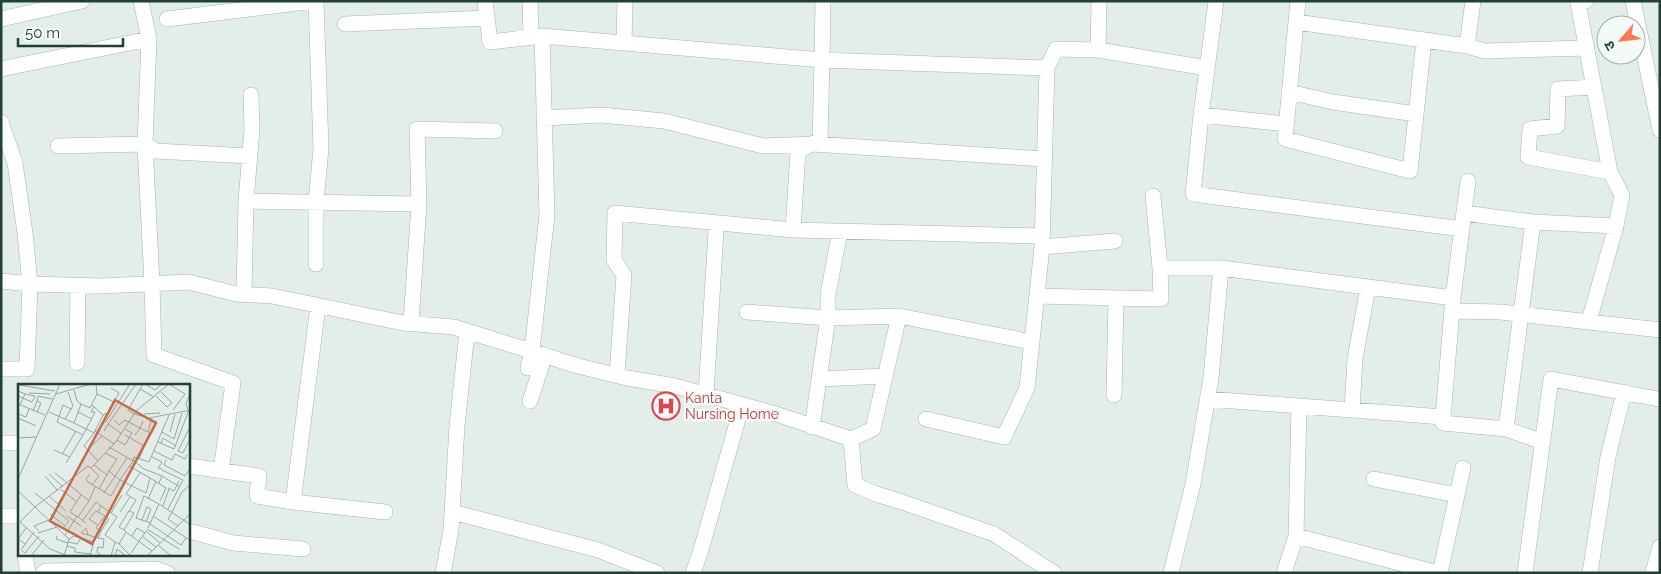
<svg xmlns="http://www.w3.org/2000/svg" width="1661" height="574" viewBox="0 0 1661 574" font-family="Raleway,'Noto Sans Devanagari',sans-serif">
	<rect width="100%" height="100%" fill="#e3eee9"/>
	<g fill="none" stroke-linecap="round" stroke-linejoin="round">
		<g stroke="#a5b6b0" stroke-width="16">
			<path id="minor" d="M141,1L149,39
				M485,1L490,42L542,36L547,215L532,351L528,368
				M530,1L531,37
				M823,1L822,60L1047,68L1042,247L1027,388L1004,437L926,419
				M1586,1L1578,3L1610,172L1528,157L1530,129L1557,126L1558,89L1594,87
				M1633,1L1660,130
				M1,19L82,1
				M167,19L314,1
				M1296,22L1298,1
				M345,24L487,18
				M542,36L822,60L820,140L798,151L793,230L615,213L614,260L624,275L617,375
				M1424,40L1410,171L1285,139L1296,22L1467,46L1473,1
				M624,43L625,1
				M1467,46L1485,51L1587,48
				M1098,50L1099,1
				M1047,68L1056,49L1098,50L1207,68
				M1,69L149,39L145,144L155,151L249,156
				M1289,92L1333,102L1416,114
				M1201,115L1216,1
				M544,118L601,115L664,121L763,146L813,144L1044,159
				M1,122L15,163L25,233L30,284L27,369H1
				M1286,124L1201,115L1193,194L1462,229
				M58,146L145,144L152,284L154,355L233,383L221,471
				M1153,196L1160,268
				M246,201L252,129L251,95
				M419,204L417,129L495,131
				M1464,213L1533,222L1616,226
				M793,230L1042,236
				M1042,247L1115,241
				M316,264V202L321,148L316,1
				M1,281L30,284L101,286L189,282L236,294L272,296L403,323L454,327L578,366L627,378L675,386L779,415L851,439L855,485L876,494L902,502L994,534L1054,573
				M244,294L246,201L419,204L411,323
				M1037,296L1161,299L1160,268H1221
				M318,306L293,502L385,512
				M1452,311L1501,312L1660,330
				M747,312L828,318L899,316
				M1589,321L1616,226L1622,195L1610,172
				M77,363L78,286
				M820,379L885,376
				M706,395L716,231
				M1114,395L1116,298
				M1207,399L1443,417L1453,298
				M530,401L545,355
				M1352,410L1355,359L1368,287
				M1443,423L1506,429L1543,442
				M812,427L828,318V294L840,231
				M1506,429L1533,222
				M851,439L873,429L899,316L1032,342
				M1,443H19
				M189,466L259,476L257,496L293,502
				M1374,479L1457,495
				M452,512L598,550L657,573
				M1,516H19
				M189,531L233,543L303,549
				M1296,536L1438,573
				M25,555L28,573
				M43,573L46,571L156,569L167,573
				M443,573L451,530L457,426L467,332
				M693,573L701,550L742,405
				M1171,573L1193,484L1211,378L1221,268L1453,298L1468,181
				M1284,573L1296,536L1299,407
				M1440,573L1463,468
				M1525,573L1551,379L1658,399
				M1590,573L1608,457L1624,392
				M1653,573L1660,547"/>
		</g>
		<use href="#minor" stroke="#fff" stroke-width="15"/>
	</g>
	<defs>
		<g id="hospital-ring" transform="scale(1.4375)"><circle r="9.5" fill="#f4faf7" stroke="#e0444e" stroke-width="1.5"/><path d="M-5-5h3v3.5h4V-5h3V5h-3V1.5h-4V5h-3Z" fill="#e0444e"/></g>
	</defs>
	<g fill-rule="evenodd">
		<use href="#hospital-ring" x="666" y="406"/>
	</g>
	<g text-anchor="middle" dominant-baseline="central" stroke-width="4.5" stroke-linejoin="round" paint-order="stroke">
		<g font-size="14" fill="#be3a42" stroke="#f4faf7" text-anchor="start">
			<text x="685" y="398">Kanta<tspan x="685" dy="16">Nursing Home</tspan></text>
		</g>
	</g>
	<g transform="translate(18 384)">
		<rect width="172" height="172" fill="#e3eee9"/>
		<path fill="none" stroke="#95a8a2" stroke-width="1" d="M78,0L79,10L96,18M125,0L110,26L116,30L131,34L173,26M127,0L137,6L144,0M151,0L167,10L155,26M1,1L37,7M122,5L136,13M0,7L7,10L2,21M11,9L32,10M38,10L73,0M0,12L14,18L17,12L7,10M138,12L149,23L154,19L143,8M19,17L20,12L34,15M0,20L27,31M63,20L72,24L79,10M53,25L45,21L39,38L65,51L77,28H73L76,23M170,26L168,20L173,7M15,27L19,17L23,19L19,28M31,28L56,39L63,20L59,17L56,6M60,28L74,35M0,30L8,33L11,25M126,30L142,29M85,31L91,28L101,9L93,4M0,34L18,42M47,35L55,22L50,8M96,36L101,41L107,36L122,44L125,37M56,39L76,49L85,31L74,21M87,39L112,0M90,40L118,0M77,47L96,60M86,47L90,40L104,50M130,48L134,49L138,36M144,48L156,55L164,29M152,48L157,30M76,49L66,62L80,77M107,51L126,62M117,51L122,44L130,48L134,34M0,54L18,53M99,56L107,61L114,49L107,45M140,58L156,65L171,26M143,59L145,54L158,62M91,63L115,77L116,73L131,78L151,31M36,66L52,73M69,66L84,52M136,67L154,76L157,70L167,75L169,71M160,67L173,41M160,67L165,69L173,53M45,69L58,47M87,69L99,75L91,87L102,96L115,77M134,73L144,78L140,84L144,85M121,75L131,50M115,76L126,85L144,92L141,99M148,76L146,81L167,92L173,83M48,79L65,51M76,81L89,91M111,82L132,94M73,84L81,92L74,101M144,86L165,96L150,125M37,89L71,117L60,133L68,139M31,90L45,103M72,90L68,95L70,98L93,112L102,96L128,109L132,94L148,104L142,117M27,92L40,107M144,92L162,103M0,95L42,0M150,104L156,107L161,97M42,105L58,117M81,105L91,87M0,107L17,123L2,138L32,165L50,172M17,109L51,137L45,144M86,109L109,74M31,112L48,127M130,115L138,97M71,117L77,103M83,122L99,133L87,151L97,158L93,172M145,122L151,105M111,127L118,116L108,110L122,89M102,128L112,113M154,128L164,108L173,100M154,128L150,135L160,142M93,129L104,111M32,130L47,142M49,132L63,142M135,132L173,157M60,133L52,128L63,111M65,136L78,118L83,122L80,128M124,136L118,134L126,112L141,120M128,138L133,125L129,123L124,136L133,139M132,140L163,161L168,154M80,141L71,135L78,127L87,132L80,141L78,144L83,147L80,154M130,144L141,120L173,141M129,145L161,165M106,146L101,143L111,127L116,129L106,146L108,148M21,147L16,142L31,136M83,147L91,135L87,132M20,149L39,143M47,151L59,132M70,151L68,144L63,149L77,153L72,172M39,152L38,155L50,159M114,152L119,144L127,149M125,153L138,163M79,154L86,155L85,164L80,163L79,168L84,172M51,155L56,152L76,158M50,158L59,160L63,154M97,158L101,160L108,148L134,167M7,160L0,155L9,143M101,160L113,172M140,161L152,171M49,162L57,164V168L73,170M3,166L16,148M4,167L7,169L21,152M113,169L128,147L142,159M13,172L26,156M46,172L51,155L17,123L70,82L73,84L97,59L118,27L151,0M97,172L99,165L108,172M129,172L173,129"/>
		<path fill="#c46b4d" fill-opacity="0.15" stroke="#c46b4d" stroke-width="2.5" d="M97,16L138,39L74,160L32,137Z"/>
		<rect width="172" height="172" fill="none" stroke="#214037" stroke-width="2.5"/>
	</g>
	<rect width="1661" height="574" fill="none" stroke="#214037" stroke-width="5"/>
	<g transform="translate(1621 40) rotate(242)"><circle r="24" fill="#f4faf7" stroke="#a0b0aa"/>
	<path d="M0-4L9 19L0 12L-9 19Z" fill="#fb7954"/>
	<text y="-8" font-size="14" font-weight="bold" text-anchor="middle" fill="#214037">उ</text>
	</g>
	<path d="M18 38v8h105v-8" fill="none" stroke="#214037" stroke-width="2.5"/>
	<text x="25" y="38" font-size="15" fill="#214037" stroke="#f4faf7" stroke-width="4" paint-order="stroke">50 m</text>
</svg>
